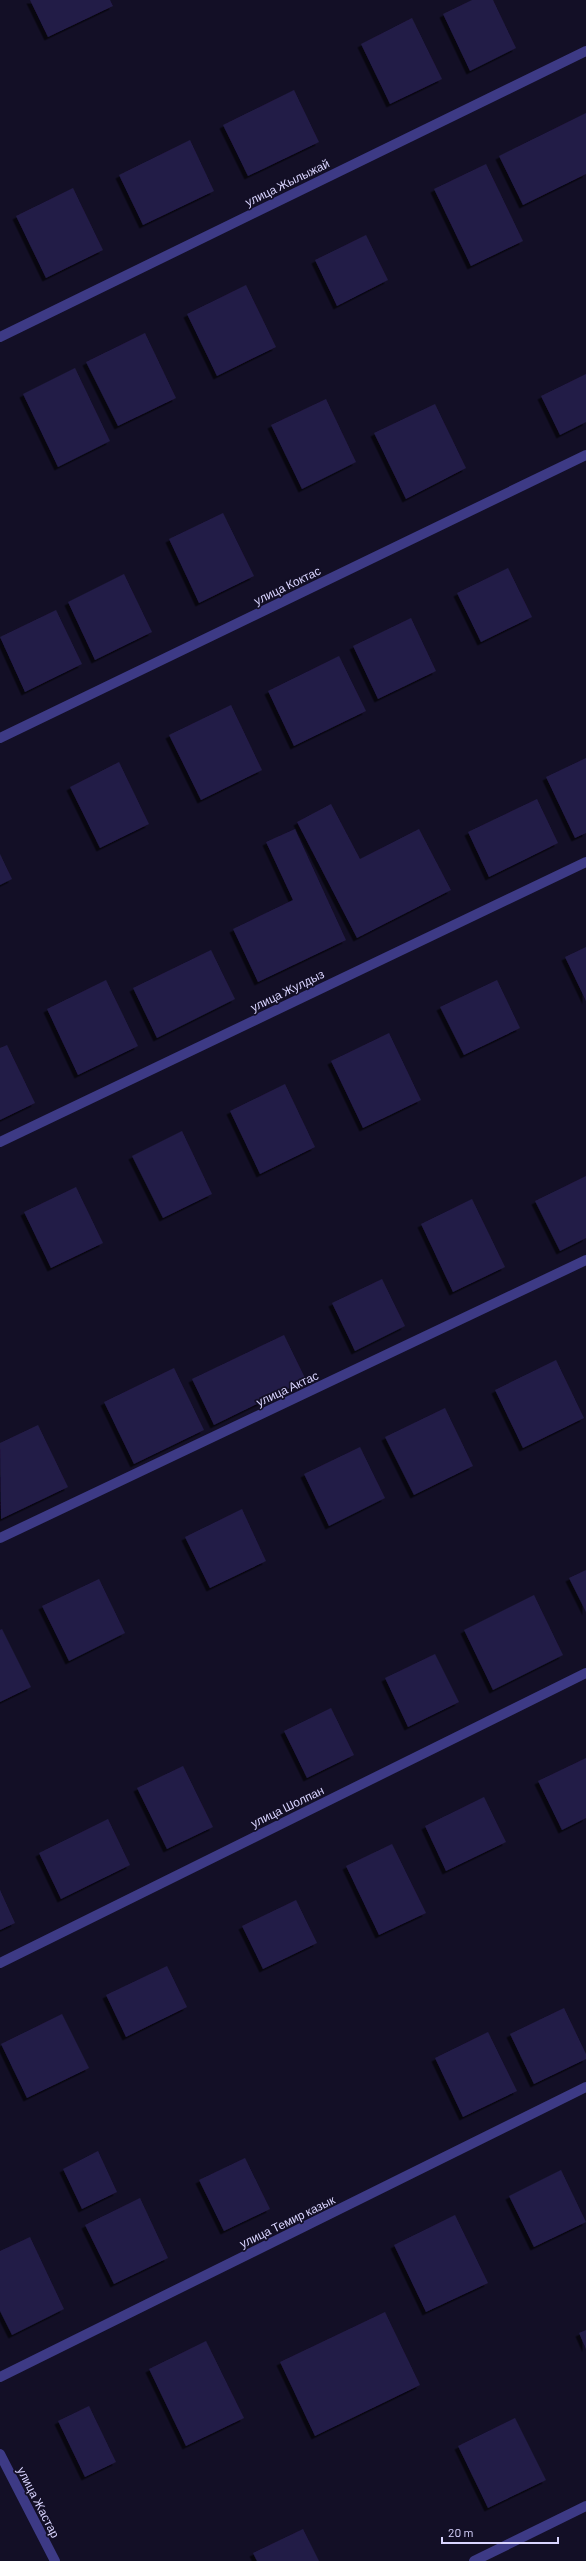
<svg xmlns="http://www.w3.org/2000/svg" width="586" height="2561" viewBox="0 0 586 2561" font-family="Barlow,sans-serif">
	<defs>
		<filter id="shadow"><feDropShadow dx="-3.5" dy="3.5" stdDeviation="0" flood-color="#0009"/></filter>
	</defs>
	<rect width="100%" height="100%" fill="#130f26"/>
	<path fill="#241b47" filter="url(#shadow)" d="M30,0H110L113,6L48,37Z
		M472,0H493L516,48L470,71L443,14Z
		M412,18L442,79L390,104L361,44Z
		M294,90L319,142L248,176L223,125Z
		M586,113V174L523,205L499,156Z
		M190,140L214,191L143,225L119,175Z
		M486,164L523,241L471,266L434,189Z
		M73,188L103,250L46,278L16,216Z
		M366,235L388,280L337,306L315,260Z
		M246,285L276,347L217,376L187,314Z
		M145,333L176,398L118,426L86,362Z
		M75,368L110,441L58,467L23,394Z
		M586,374V422L560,435L541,396Z
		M326,399L356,462L302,489L271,425Z
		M435,404L466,468L406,499L374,433Z
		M223,513L254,576L199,603L169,539Z
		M508,568L532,617L481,642L457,593Z
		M124,574L152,632L95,660L68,602Z
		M56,610L82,664L25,692L0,637Z
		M411,618L436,671L378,699L353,646Z
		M339,656L366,711L294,746L268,691Z
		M231,705L262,770L201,800L169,735Z
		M586,758V833L575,838L546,777Z
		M119,762L149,824L100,848L70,787Z
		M537,799L558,843L489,877L468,832Z
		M331,804L360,859L419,829L451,890L357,938L297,822Z
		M295,829L346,940L258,982L233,929L293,900L266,842Z
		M0,854L12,879L0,885Z
		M586,947V1001L565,957Z
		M211,950L235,999L157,1038L133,988Z
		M106,980L138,1046L78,1075L47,1009Z
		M497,980L520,1028L464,1055L440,1007Z
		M389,1033L421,1100L363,1128L331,1061Z
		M7,1045L35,1103L0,1120V1048Z
		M285,1084L315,1147L260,1174L230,1111Z
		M182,1131L212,1194L163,1218L132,1156Z
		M586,1176V1238L560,1251L535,1201Z
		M76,1187L103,1243L51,1268L24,1212Z
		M472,1199L505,1267L453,1292L421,1224Z
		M382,1279L405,1326L355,1351L332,1303Z
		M284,1335L306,1380L214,1425L192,1379Z
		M556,1360L584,1418L523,1448L495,1390Z
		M174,1368L204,1430L134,1464L104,1402Z
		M445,1408L473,1466L414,1495L385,1437Z
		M38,1425L68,1487L1,1519L0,1443Z
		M360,1447L385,1498L329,1526L304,1474Z
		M242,1509L266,1561L210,1588L185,1537Z
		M586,1570V1612L569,1578Z
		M99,1579L125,1633L69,1661L42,1606Z
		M534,1595L563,1655L493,1690L464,1630Z
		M2,1629L31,1687L0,1702V1630Z
		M435,1654L459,1702L408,1727L385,1678Z
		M331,1708L354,1755L307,1778L284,1731Z
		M586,1758V1818L562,1830L538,1781Z
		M183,1766L213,1827L167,1849L137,1788Z
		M484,1797L506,1842L446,1871L425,1826Z
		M108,1819L130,1865L61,1899L39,1853Z
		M392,1844L426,1913L379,1935L346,1866Z
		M0,1890L15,1923L0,1930Z
		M296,1900L317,1943L263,1969L242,1926Z
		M167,1966L187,2007L126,2037L106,1995Z
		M564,2008L586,2054V2059L534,2084L510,2034Z
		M62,2014L89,2068L27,2098L1,2044Z
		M488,2032L517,2091L463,2117L435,2058Z
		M98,2151L117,2192L82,2209L63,2169Z
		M245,2158L270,2209L224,2231L199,2180Z
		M561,2170L586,2222L534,2247L509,2196Z
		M140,2198L168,2258L114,2284L85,2225Z
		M455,2215L488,2283L426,2312L394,2245Z
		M30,2237L64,2309L12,2335L0,2311V2251Z
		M385,2312L420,2385L315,2436L280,2362Z
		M586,2330V2349L579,2333Z
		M206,2341L244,2418L186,2446L149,2369Z
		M89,2406L116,2462L85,2477L58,2421Z
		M515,2418L546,2480L488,2508L458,2446Z
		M303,2529L319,2561H257L253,2553Z"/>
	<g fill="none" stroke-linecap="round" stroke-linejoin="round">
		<path stroke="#3d3a85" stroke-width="10" d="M0,337L586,51
			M0,738L586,455
			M0,1142L586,862
			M0,1538L586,1260
			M0,1963L586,1673
			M0,2377L586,2087
			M0,2454L55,2561
			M474,2561L586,2506"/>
	</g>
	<g text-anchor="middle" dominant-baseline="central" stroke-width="3.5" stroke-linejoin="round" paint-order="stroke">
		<g font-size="12" fill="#d9d4ff" stroke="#130f26">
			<text transform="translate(287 182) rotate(-26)">улица Жылыжай</text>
			<text transform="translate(287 585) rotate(-26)">улица Коктас</text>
			<text transform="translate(287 990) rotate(-26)">улица Жулдыз</text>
			<text transform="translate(287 1388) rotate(-25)">улица Актас</text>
			<text transform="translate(287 1806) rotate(-26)">улица Шолпан</text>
			<text transform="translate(287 2221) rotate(-26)">улица Темир казык</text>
			<text transform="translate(39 2502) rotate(63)">улица Жастар</text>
		</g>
	</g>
	<path d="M442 2537v6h116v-6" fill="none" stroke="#d9d4ff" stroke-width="2"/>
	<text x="448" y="2537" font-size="12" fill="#d9d4ff" stroke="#130f26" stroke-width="3" paint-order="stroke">20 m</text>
</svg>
